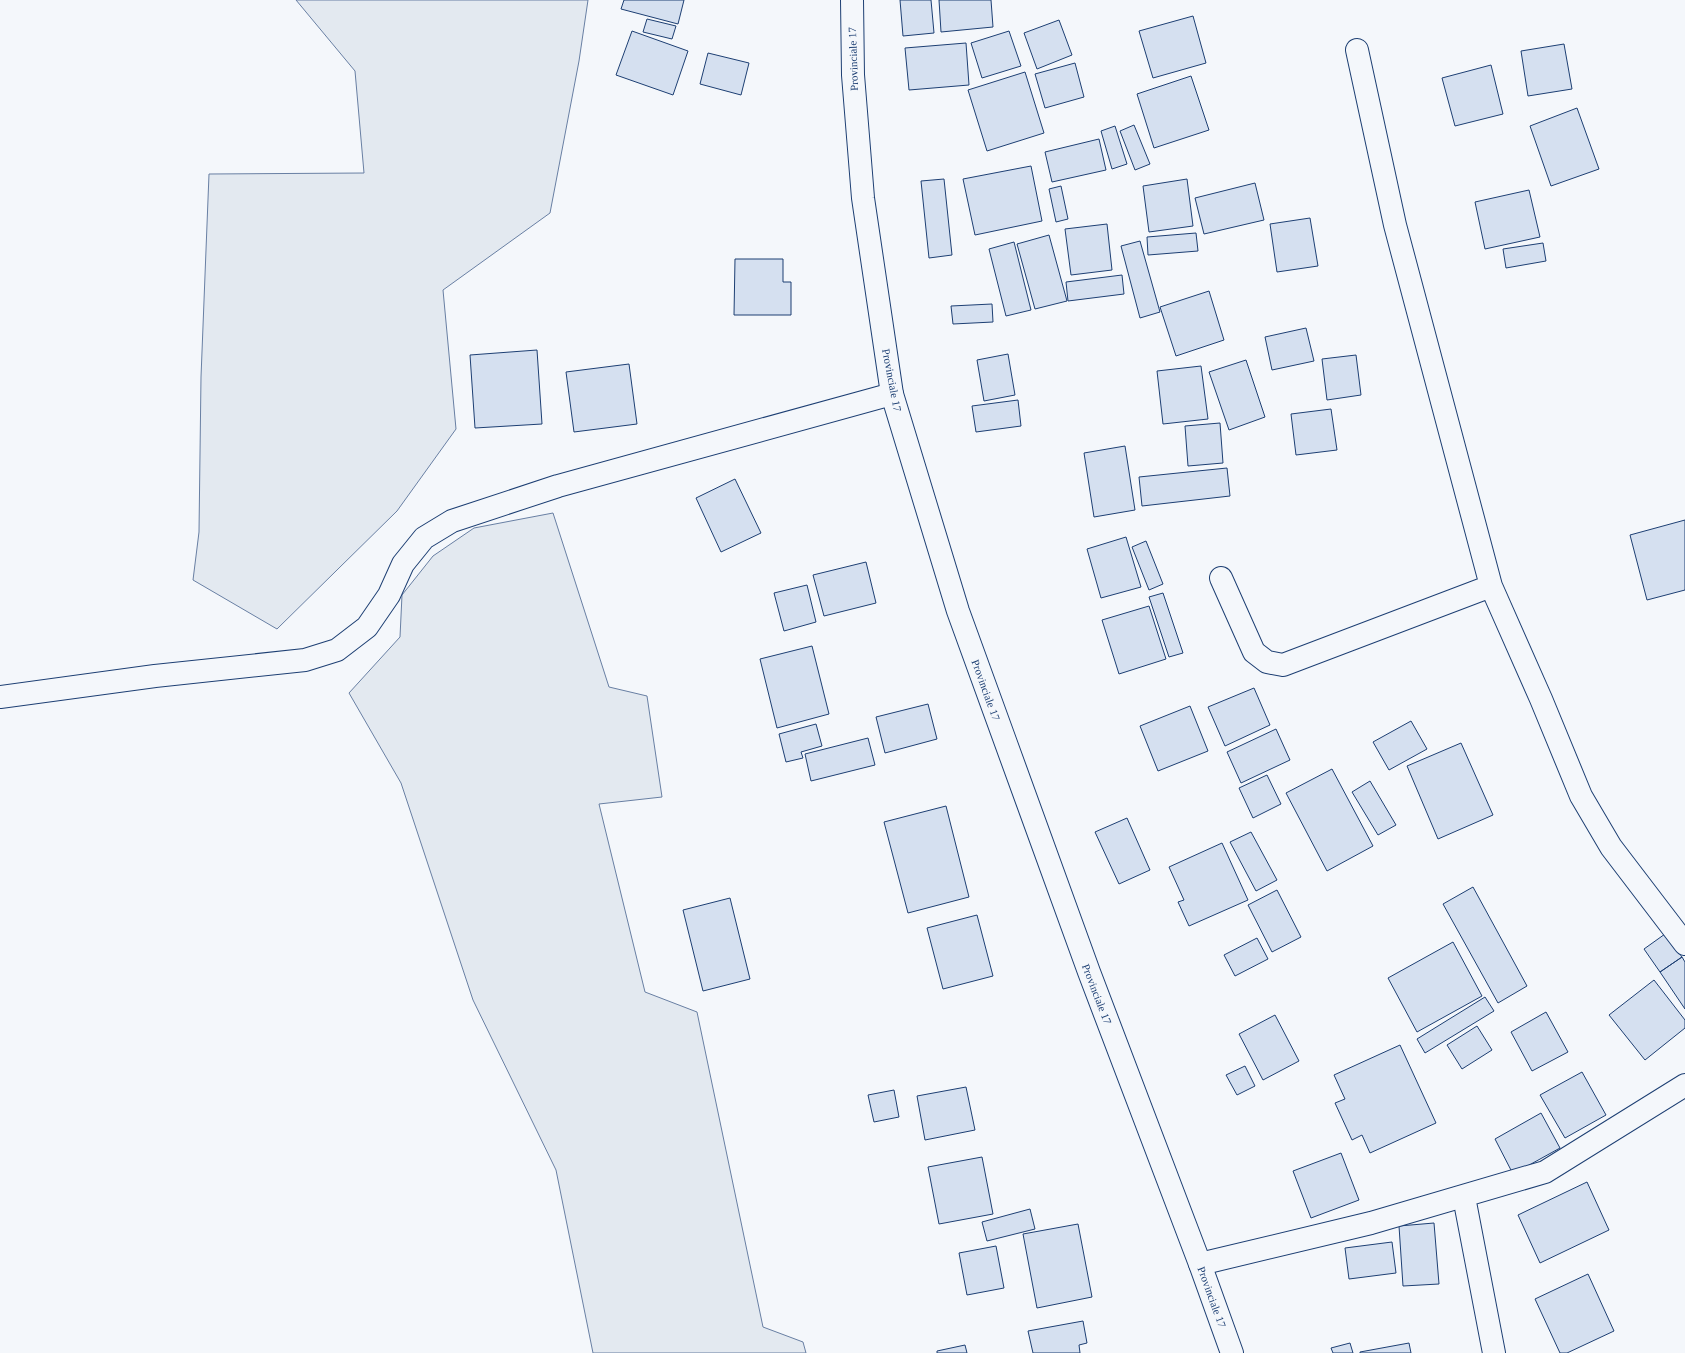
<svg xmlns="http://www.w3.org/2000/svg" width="1685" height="1353" viewBox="0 0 1685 1353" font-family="'Times New Roman',serif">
	<rect width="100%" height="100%" fill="#f4f7fb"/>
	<path fill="#e3e9f0" stroke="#687fa3" d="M296,0H588L579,61L550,213L443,290L456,429L397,511L277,629L193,580L199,532L201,377L209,174L364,173L355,71Z
		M553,513L609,687L647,696L662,797L599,804L645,992L697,1012L763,1327L803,1342L806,1353H593L556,1170L473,1000L401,783L349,693L400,637L402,595L433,556L474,528Z"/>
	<path fill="#d5e0f0" stroke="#1d3f73" d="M624,0H684L678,24L621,9Z
		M900,0H931L934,33L903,36Z
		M939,0H991L993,27L941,32Z
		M1193,16L1206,63L1153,78L1139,31Z
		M647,19L676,26L672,39L643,32Z
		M1059,20L1072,55L1037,69L1024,33Z
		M632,31L688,51L673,95L616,75Z
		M1009,31L1021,66L982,78L971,43Z
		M966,43L969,85L909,90L905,48Z
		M1564,44L1572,89L1528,96L1521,51Z
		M708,53L749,63L741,95L700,84Z
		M1075,63L1084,97L1045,108L1035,74Z
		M1491,65L1503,114L1455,126L1442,78Z
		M1025,72L1044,133L987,151L968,90Z
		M1191,76L1209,130L1154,148L1137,94Z
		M1577,108L1599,169L1551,186L1530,126Z
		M1134,125L1150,164L1135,170L1120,131Z
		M1115,126L1127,164L1112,169L1101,131Z
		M1099,139L1106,170L1052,182L1045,152Z
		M1031,166L1042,221L975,235L963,179Z
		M944,179L952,255L929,258L921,181Z
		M1187,179L1193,226L1149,232L1143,186Z
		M1255,183L1264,220L1204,234L1195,198Z
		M1061,186L1068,219L1056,222L1049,189Z
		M1529,190L1540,237L1485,249L1475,202Z
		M1310,218L1318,266L1277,272L1270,224Z
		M1107,224L1112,270L1071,275L1065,229Z
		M1196,233L1198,251L1148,255L1147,237Z
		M1049,235L1067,301L1035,309L1017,244Z
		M1140,241L1160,312L1140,318L1121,246Z
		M1014,242L1031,310L1006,316L989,249Z
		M1543,243L1546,261L1506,268L1503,249Z
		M735,259H783V282H791V315H734Z
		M1122,275L1124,294L1068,301L1066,282Z
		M1209,291L1224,340L1176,356L1160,307Z
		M992,304L993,322L953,324L951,306Z
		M1306,328L1314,361L1272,370L1265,337Z
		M537,350L542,424L475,428L470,355Z
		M1008,354L1015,395L984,401L977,360Z
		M1356,355L1361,395L1327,400L1322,359Z
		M1246,360L1265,417L1229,430L1209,372Z
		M629,364L637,424L574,432L566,372Z
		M1201,366L1208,419L1163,424L1157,371Z
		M1018,400L1021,426L976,432L972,406Z
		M1331,409L1337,450L1296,455L1291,414Z
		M1220,423L1223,463L1188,466L1185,426Z
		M1125,446L1135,510L1094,517L1084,453Z
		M1227,468L1230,496L1142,506L1139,477Z
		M735,479L761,533L721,552L696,498Z
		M1685,520V590L1647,600L1630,535Z
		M1126,537L1141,587L1101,598L1087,549Z
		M1146,541L1163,584L1149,590L1132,547Z
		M866,562L876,603L824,616L813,575Z
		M807,585L816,622L784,631L774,593Z
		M1163,593L1183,653L1169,657L1149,597Z
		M1149,606L1166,659L1119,674L1102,620Z
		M812,646L829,714L777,728L760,659Z
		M1254,688L1270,725L1225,746L1208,707Z
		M928,704L937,739L885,753L876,717Z
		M1190,706L1208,751L1158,771L1140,726Z
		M1411,721L1427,749L1389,770L1373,742Z
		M816,724L822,746L801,752L803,758L786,762L779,734Z
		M1276,729L1290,760L1241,783L1227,752Z
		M868,738L875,765L811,781L805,754Z
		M1461,743L1493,815L1438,839L1407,766Z
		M1332,769L1373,846L1327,871L1286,793Z
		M1267,775L1281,804L1253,818L1239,788Z
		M1370,781L1396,825L1378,835L1352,792Z
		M946,806L969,897L908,913L884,822Z
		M1127,818L1150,870L1119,884L1095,832Z
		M1251,832L1277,880L1256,891L1230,842Z
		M1222,843L1248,900L1189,926L1178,902L1184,900L1169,867Z
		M1473,887L1527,986L1498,1003L1443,904Z
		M1277,890L1301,937L1272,952L1248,905Z
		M730,898L750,979L703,991L683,910Z
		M977,915L993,976L943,989L927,928Z
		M1665,934L1682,957L1660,972L1644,949Z
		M1257,938L1268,959L1235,976L1224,955Z
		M1453,942L1482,996L1417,1032L1388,978Z
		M1682,957L1685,962V1009L1660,972Z
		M1654,980L1685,1020V1028L1645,1060L1609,1015Z
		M1485,997L1494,1011L1425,1053L1417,1039Z
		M1546,1012L1568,1052L1532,1071L1511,1032Z
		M1275,1015L1299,1061L1263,1080L1239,1034Z
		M1477,1026L1492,1050L1462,1069L1447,1045Z
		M1400,1045L1436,1123L1370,1153L1362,1135L1352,1140L1335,1103L1345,1099L1334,1075Z
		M1245,1066L1255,1086L1237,1095L1226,1075Z
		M1582,1072L1606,1115L1565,1138L1540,1095Z
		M966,1087L975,1130L925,1140L917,1096Z
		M894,1090L899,1117L874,1122L868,1095Z
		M1541,1113L1560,1148L1513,1174L1495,1139Z
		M1341,1153L1359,1200L1311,1218L1293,1171Z
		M982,1157L993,1214L939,1224L928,1167Z
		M1587,1182L1609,1230L1540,1263L1518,1215Z
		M1030,1209L1035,1229L987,1241L982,1222Z
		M1434,1223L1439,1284L1403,1286L1399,1226Z
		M1078,1224L1092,1297L1037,1308L1023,1234Z
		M1392,1242L1396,1273L1349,1279L1345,1248Z
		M996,1246L1004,1288L967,1295L959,1253Z
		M1588,1274L1614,1331L1567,1353H1560L1535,1299Z
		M1083,1321L1087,1343L1079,1345L1080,1353H1033L1028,1331Z
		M1350,1343L1353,1353H1333L1331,1348Z
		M1409,1343L1411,1353H1360V1352Z
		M965,1345L967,1353H937V1351Z"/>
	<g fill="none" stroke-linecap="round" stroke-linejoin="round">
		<g stroke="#1d3f73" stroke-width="24">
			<path id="minor" d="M1357,50L1395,225L1491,586L1541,699L1581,796L1611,847L1685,944
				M1221,578L1254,652L1267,662L1283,665L1491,586
				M0,697L155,676L305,660L337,650L367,627L389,595L403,564L424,538L452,521L558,486L892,394
				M1464,1197L1494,1353
				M1200,1264L1371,1223L1545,1172L1685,1085"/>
		</g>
		<g stroke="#1d3f73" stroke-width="24">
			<path id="primary" d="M852,0L853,75L863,198L892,394L958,611L1089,972L1200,1264L1232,1353"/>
		</g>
		<use href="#minor" stroke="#f4f7fb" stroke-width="22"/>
		<use href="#primary" stroke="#f4f7fb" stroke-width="22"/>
	</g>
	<g text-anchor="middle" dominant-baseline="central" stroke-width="3" stroke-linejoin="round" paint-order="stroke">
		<g font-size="11" fill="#1d3f73" stroke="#f4f7fb">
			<text transform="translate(853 59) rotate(-92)">Provinciale 17</text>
			<text transform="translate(892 380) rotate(79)">Provinciale 17</text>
			<text transform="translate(986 690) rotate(70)">Provinciale 17</text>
			<text transform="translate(1097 994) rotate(69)">Provinciale 17</text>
			<text transform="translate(1212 1297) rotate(70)">Provinciale 17</text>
		</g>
	</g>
</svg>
